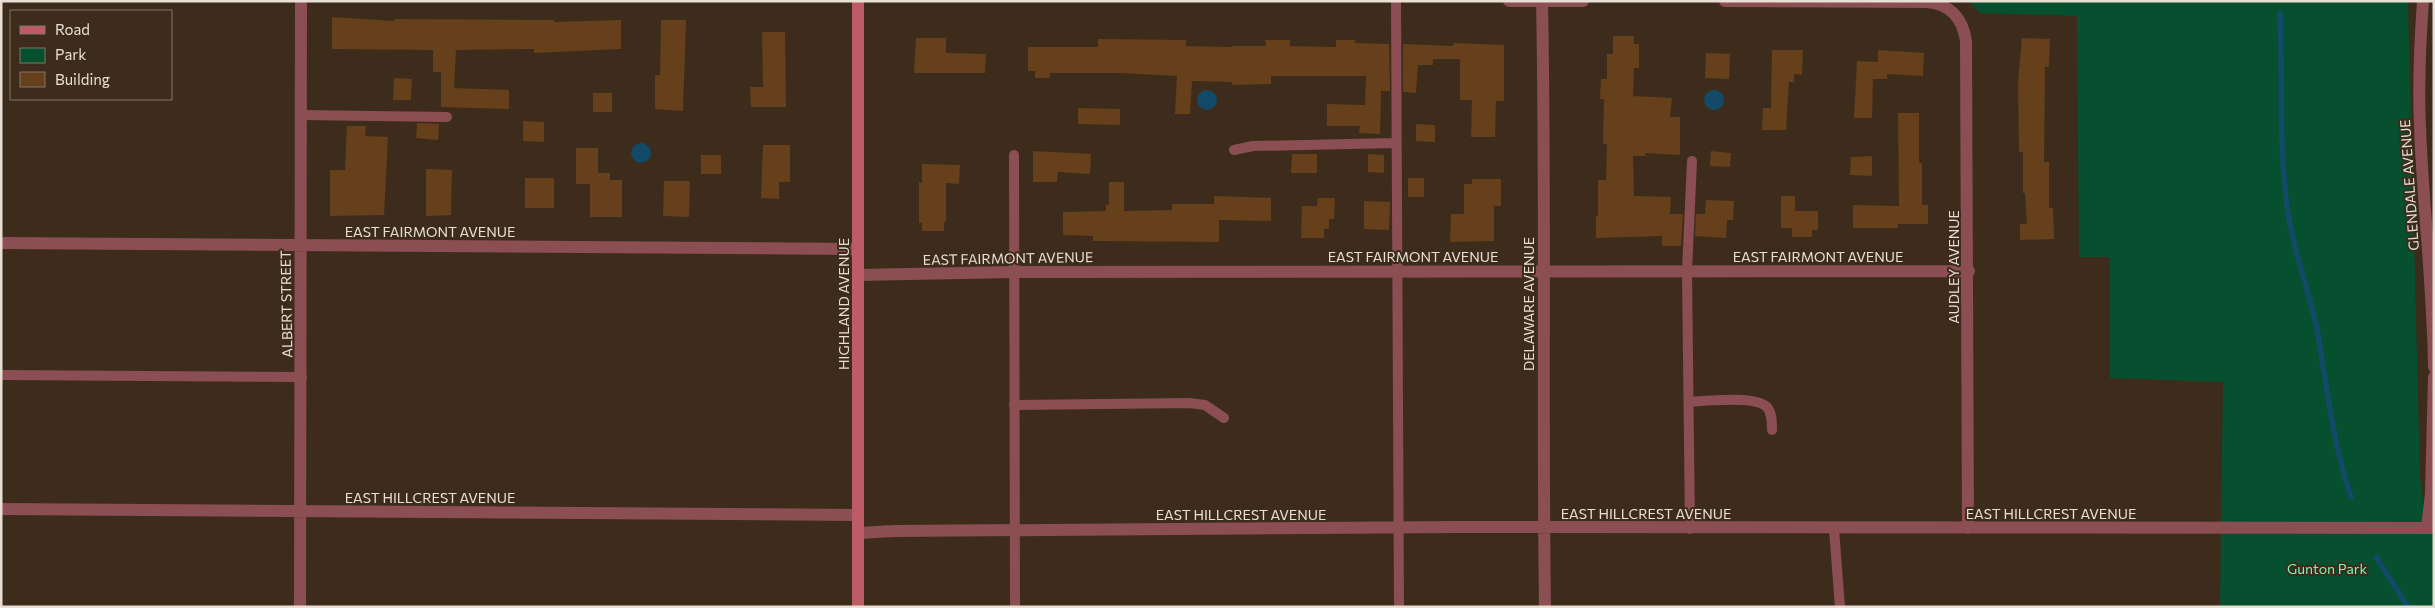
<svg xmlns="http://www.w3.org/2000/svg" width="2435" height="608" viewBox="0 0 2435 608" font-family="Commissioner,sans-serif">
	<rect width="100%" height="100%" fill="#3d2c1c"/>
	<path fill="#06502f" d="M1969,1H2408L2420,478L2427,528H2434V607H2220L2223,382L2110,378V257H2079L2077,16L1980,13Z"/>
	<path fill="#124a67" d="M1197 100a10 10 0 1 1 20 0a10 10 0 1 1-20 0Z
		M1704 100a10 10 0 1 1 20 0a10 10 0 1 1-20 0Z
		M631 153a10 10 0 1 1 20 0a10 10 0 1 1-20 0Z"/>
	<g fill="none" stroke-linecap="round" stroke-linejoin="round">
		<path stroke="#124a67" stroke-width="5.5" d="M2280,13C2283,79 2278,147 2288,213C2294,254 2310,293 2318,334C2327,389 2333,444 2351,497
			M2376,557L2408,607"/>
	</g>
	<path fill="#65401a" d="M332,17L394,21L395,19L554,20V22L621,20V49L534,53V49L456,50L454,88L509,90V109L441,107V72H433V50L332,49Z
		M661,20H686L683,111L655,109V75H660Z
		M762,32H785L786,107H751L750,87H763Z
		M1613,36H1634V44H1639V68H1634L1633,96L1672,98L1670,117H1680V155L1645,153V156H1633L1634,196L1671,197L1670,214H1683L1681,246H1662V236L1596,238V216H1598V180H1606L1607,144H1603L1604,99H1600L1601,79H1607V54H1613Z
		M916,38H946V53L986,54L985,73H914Z
		M2022,38L2050,39L2049,67H2045L2044,162H2049V208H2053L2054,239L2020,240V224H2027L2025,193H2023V152H2019L2018,81Z
		M1098,39L1186,40V46L1232,47V46H1266L1265,40H1290V46L1336,47V40H1355V43L1389,44L1390,91H1381L1380,134L1359,133L1360,126H1327V104L1365,105L1366,76H1271V84L1232,85V82L1192,81L1190,114H1175L1177,76L1120,73H1050V78H1035V71H1028V47H1098Z
		M1454,43L1504,45V101H1496L1495,137H1471L1472,100H1460V59H1433V65H1418L1416,93L1403,92V44L1453,46Z
		M1772,50H1803L1802,75L1794,74V82H1789L1786,130H1762L1763,108H1771Z
		M1878,50L1924,53L1923,76L1887,74V79H1873L1872,118H1854L1857,61L1878,62Z
		M1706,53L1730,54L1729,79L1705,78Z
		M394,78L412,79L411,100H393Z
		M593,93H612V112H593Z
		M1078,108L1120,109V125L1078,124Z
		M1898,113H1919V163H1922V205H1928V224H1898V228H1853V205L1899,206Z
		M523,121L544,122V142L523,141Z
		M417,123L439,124L438,140L416,138Z
		M1416,124L1435,125V142L1416,141Z
		M347,126H366L365,136L388,137L384,215L330,216V170H345Z
		M763,145H790V182H779V199L761,198Z
		M576,148H598V173H610V180H622V217H590V184H576Z
		M1033,151L1091,154L1090,174L1058,172L1057,182H1033Z
		M1711,151L1731,153L1730,167L1710,166Z
		M1292,154H1317V173H1291Z
		M1368,154L1384,155V173L1368,172Z
		M701,155H721V174H701Z
		M1872,156V176L1850,175L1851,157Z
		M922,164L960,165L959,184L946,183V221L944,222V231H922V223H919V182L922,183Z
		M426,169L452,170L451,215L426,216Z
		M525,178H554V208H525Z
		M1408,178H1424V197H1408Z
		M1472,179H1501V206H1494V241L1450,242L1451,214H1464V184H1472Z
		M664,181H690L689,217L663,216Z
		M1109,182H1124V211L1172,210V204H1214V196L1271,198V221L1219,220V242L1093,241V236L1063,235V212L1106,211V204L1109,205Z
		M1781,196H1795V211H1818V230H1812V237H1792V228H1781Z
		M1318,198H1335L1334,219H1329V229H1324V238H1301L1302,206H1317Z
		M1706,200L1734,201L1733,220H1727L1726,238L1695,236L1696,214H1705Z
		M1364,201L1390,202L1389,230L1364,229Z"/>
	<g fill="none" stroke-linecap="round" stroke-linejoin="round">
		<path stroke="#8b4e53" stroke-width="10" d="M1396,1L1399,607
			M300,115L447,117
			M1234,150L1253,146L1396,143
			M1014,155L1015,607
			M1,375L302,377
			M1689,402C1706,401 1755,395 1767,407C1772,413 1772,422 1772,430
			M1014,405L1189,403L1205,405L1224,418
			M1690,529L1687,271L1692,161
			M1834,529L1840,607"/>
		<path stroke="#8b4e53" stroke-width="12" d="M1509,1H1583
			M1542,1C1546,203 1542,405 1545,607
			M1725,1L1927,2C1950,4 1963,19 1966,41L1968,528
			M2423,1C2420,43 2418,85 2420,127C2423,207 2433,287 2434,367
			M1,243L858,249
			M858,275L1013,272L1969,271
			M1,509L858,515
			M2427,528L2431,494L2434,377
			M858,533L894,531L1457,527L2434,528
			M300,607L301,1"/>
		<path stroke="#bd5c66" stroke-width="12" d="M858,1V607"/>
	</g>
	<g text-anchor="middle" dominant-baseline="central" stroke-width="4" stroke-linejoin="round" paint-order="stroke">
		<g font-size="14" fill="#eadfd5" stroke="#3d2c1c">
			<text transform="translate(2409 185) rotate(-94)">GLENDALE AVENUE</text>
			<text x="430" y="231">EAST FAIRMONT AVENUE</text>
			<text x="1413" y="256">EAST FAIRMONT AVENUE</text>
			<text x="1818" y="256">EAST FAIRMONT AVENUE</text>
			<text transform="translate(1008 258) rotate(-1)">EAST FAIRMONT AVENUE</text>
			<text transform="translate(1953 267) rotate(-90)">AUDLEY AVENUE</text>
			<text transform="translate(286 304) rotate(-91)">ALBERT STREET</text>
			<text transform="translate(843 304) rotate(-90)">HIGHLAND AVENUE</text>
			<text transform="translate(1528 304) rotate(-90)">DELAWARE AVENUE</text>
			<text x="430" y="497">EAST HILLCREST AVENUE</text>
			<text x="1646" y="513">EAST HILLCREST AVENUE</text>
			<text x="2051" y="513">EAST HILLCREST AVENUE</text>
			<text x="1241" y="514">EAST HILLCREST AVENUE</text>
		</g>
		<g font-size="14" fill="#77f8b0" stroke="#3d2c1c">
			<text x="2327" y="568">Gunton Park</text>
		</g>
	</g>
	<rect width="2435" height="608" fill="none" stroke="#eadfd5" stroke-width="5"/>
	<rect x="10" y="10" width="162" height="90" fill="#3d2c1c" stroke="#827466"/>
	<rect x="20" y="26" width="25" height="8" fill="#bd5c66" stroke="#827466"/>
	<text x="55" y="35" font-size="15" fill="#eadfd5">Road</text>
	<rect x="20" y="48" width="25" height="15" fill="#06502f" stroke="#827466"/>
	<text x="55" y="60" font-size="15" fill="#eadfd5">Park</text>
	<rect x="20" y="72" width="25" height="15" fill="#65401a" stroke="#827466"/>
	<text x="55" y="85" font-size="15" fill="#eadfd5">Building</text>
</svg>
